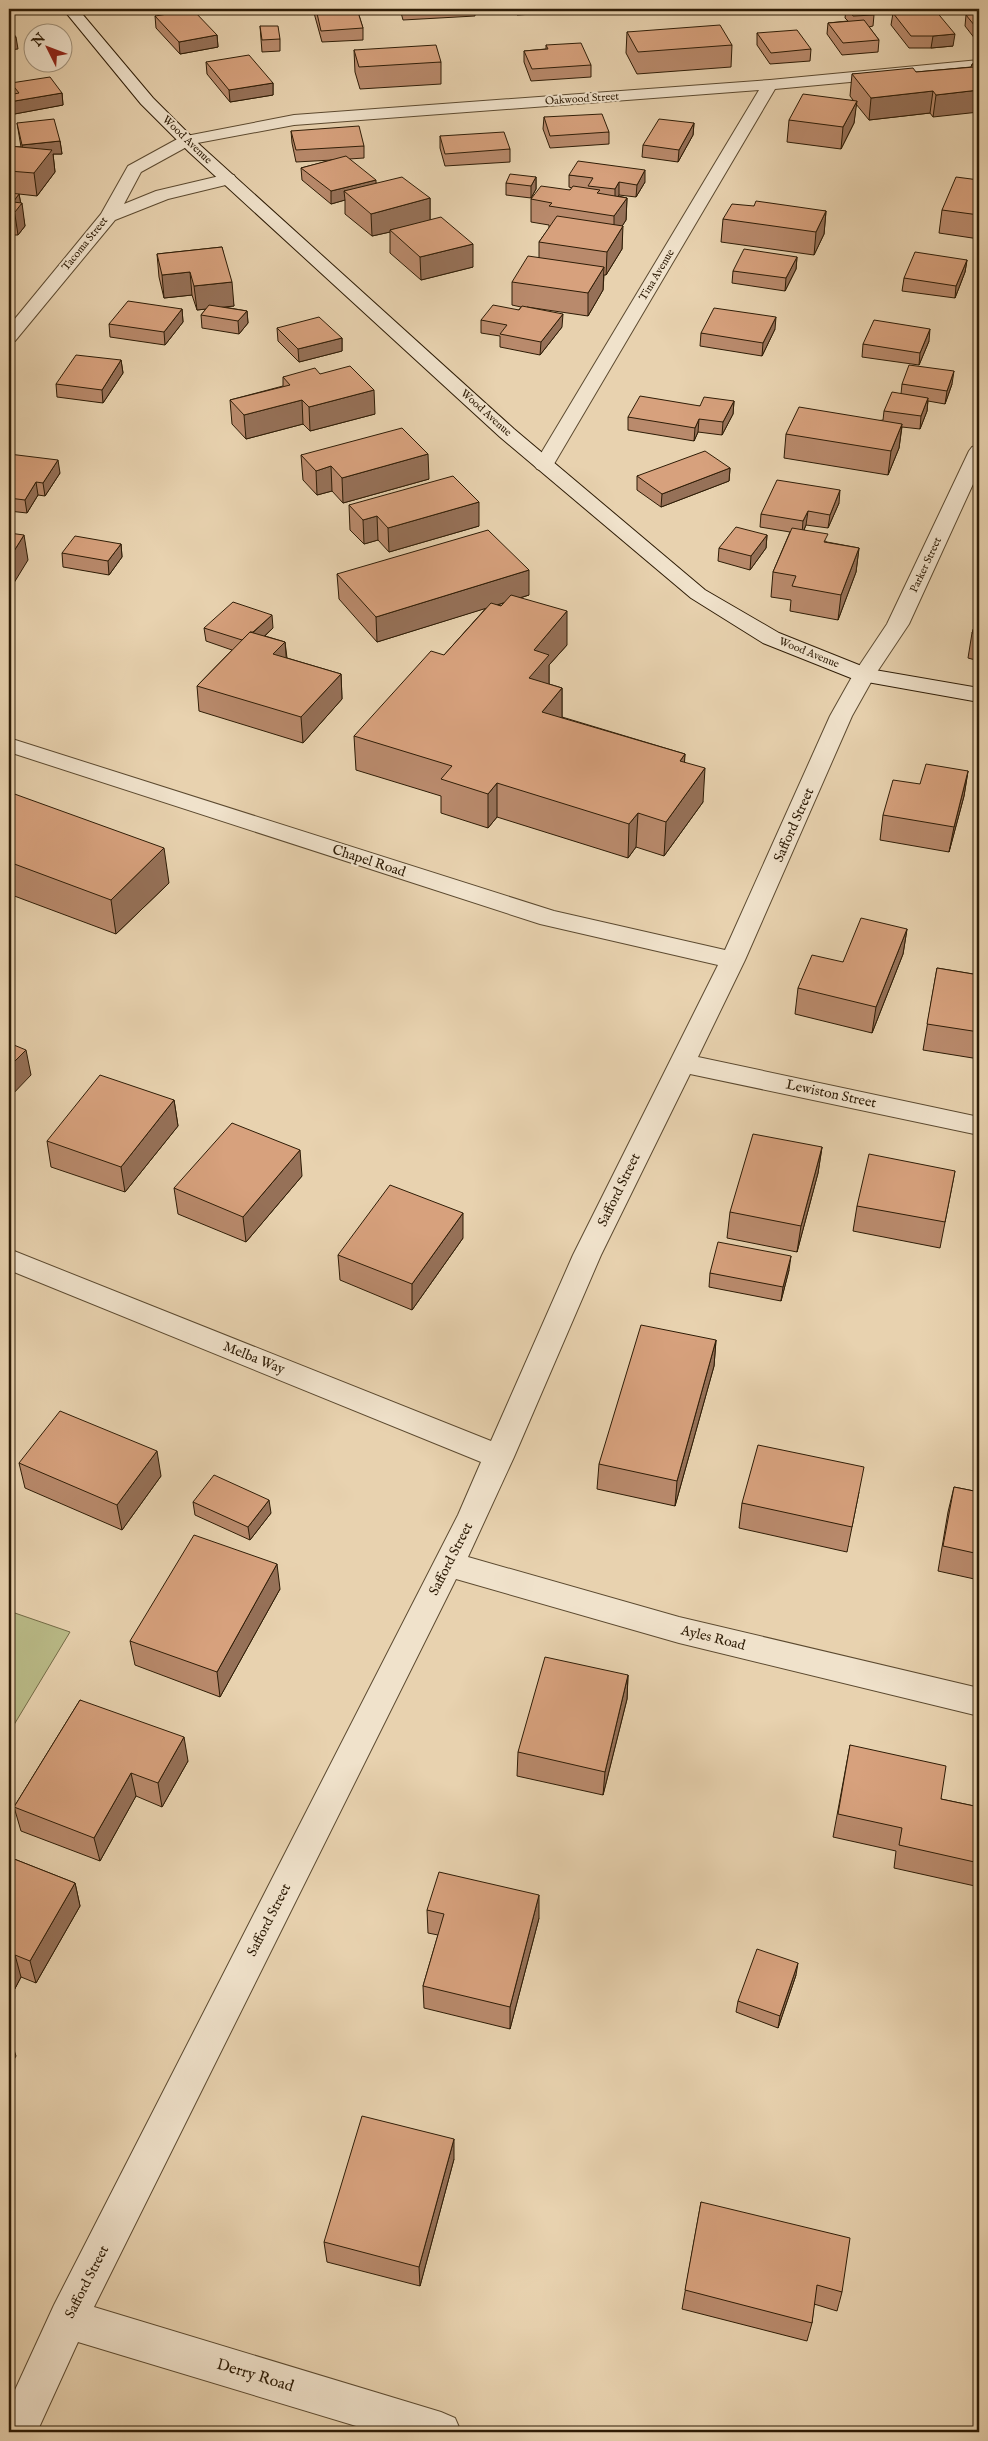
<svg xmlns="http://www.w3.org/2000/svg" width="988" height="2441" viewBox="0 0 988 2441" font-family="'IM FELL English',serif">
	<rect width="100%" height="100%" fill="#e8d2af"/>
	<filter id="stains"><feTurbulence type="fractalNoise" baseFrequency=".004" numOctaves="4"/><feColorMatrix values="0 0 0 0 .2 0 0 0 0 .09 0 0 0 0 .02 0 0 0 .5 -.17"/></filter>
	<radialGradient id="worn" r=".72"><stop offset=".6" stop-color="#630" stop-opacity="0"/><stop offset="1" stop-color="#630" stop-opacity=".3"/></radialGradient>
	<path fill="#babb88" stroke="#746c47" d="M9,1611L70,1632L9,1733Z"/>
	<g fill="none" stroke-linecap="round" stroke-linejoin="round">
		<g stroke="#5c4a30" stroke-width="2">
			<path id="street" d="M979,60V70L775,89L551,469L544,471L537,469L534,465L759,90L294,125L192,144L141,172L124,204L156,191L228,174L234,175L236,179L234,183L168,199L115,220L15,341L9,342V326L101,214L128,166L181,137L294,115L770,80Z
				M979,445V471L909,624L875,675L852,716L745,960L698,1057L979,1117V1135L690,1074L601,1255L514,1457L468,1557L679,1617L979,1688V1716L679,1643L456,1579L94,2307L441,2412L455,2418L461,2432H376L78,2342L37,2432H9V2403L54,2305L458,1515L481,1462L9,1270V1249L491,1441L573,1255L718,965L540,924L9,752V738L554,911L725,950L830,716L853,675L887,624L969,451L972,447Z"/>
		</g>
		<g stroke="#2e1c06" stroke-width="2">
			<path id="secondary" d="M63,9H78L153,98L201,146L514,429L705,590L779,633L869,669L979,688V702L856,680L763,643L691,598L500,437L189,152L141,104Z"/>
		</g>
		<use href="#street" fill="#f0e2cb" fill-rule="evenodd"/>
		<use href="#secondary" fill="#f0e2cb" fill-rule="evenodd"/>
	</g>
	<path fill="#b98a6c" stroke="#2e1c06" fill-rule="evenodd" d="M314,9H357L363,28V40L322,42L314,13Z
		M400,9H475V16L403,20Z
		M514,9H565V12L517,15Z
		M846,9H870L874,15L873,26L869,27L879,40L878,52L842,55L827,34L828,23L848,21L845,18Z
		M893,13L953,46L931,48H909L891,25Z
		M979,14V44L965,26L966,15Z
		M155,16L217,35L218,47L180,54L156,28Z
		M260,26L280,39V51L262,52Z
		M627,32L732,45L731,67L637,74L626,53Z
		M757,33L811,49L810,61L770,64L757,45Z
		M546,45L591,65V77L531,81L524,62V51L546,49Z
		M354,50L441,62V84L360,89L355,72Z
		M206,62L273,83V95L230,102L207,74Z
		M979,63L933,117L930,113L869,120L856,104L854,123L841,149L787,142L789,120L853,100L850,96L852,74L916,72L971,67L972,64Z
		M11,83L62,93L63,105L9,115V95L13,94Z
		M544,117L609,132V144L550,148L543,129Z
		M17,123L60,141L62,154H53L55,172L37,196L19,194L25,226L18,235H9V146L21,147Z
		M694,123L693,135L678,162L642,157L643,145Z
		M291,131L364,146V158L349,159L376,183L430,198V220L473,267L421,280L390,253V232L372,236L345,214V200L331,204L302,180L301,168L332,160L296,162L292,143Z
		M440,136L510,149V162L445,166L440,148Z
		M569,175L645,182L636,197L619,195L618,196L627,198L626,220L622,226V249L606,275H604L603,290L588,316L527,307L562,327L540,355L500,347V336L481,333V320L519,310L521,307L512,305V282L539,258V242L549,228V225L531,222V199L570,190L572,188L569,187Z
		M536,177V189L531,198L506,195V183Z
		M979,180V239L939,233L942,210Z
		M754,206L826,211L824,234L814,255L721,242L723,219Z
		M222,247L234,306L224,307L247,311L248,323L239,334L202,328L201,315L206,309L197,310L192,295L164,298L159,277L157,254Z
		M797,257L796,269L785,291L732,283L733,271Z
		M967,260L965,272L955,298L902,291L904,278Z
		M182,309L183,322L165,345L110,337L109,324Z
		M277,328L342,338V351L299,362L278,341Z
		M775,329L762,356L700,346L701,333Z
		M929,341L919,365L862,357L863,344Z
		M121,360L123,373L103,403L57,397L56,384Z
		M320,374L375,414L310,431L303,424L246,439L232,424L230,400L283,386V377Z
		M902,384H952L945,404L928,401L927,411L920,429L902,427L899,448L888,475L784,458L786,434L883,420L884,411L901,394Z
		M734,401L733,414L722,435L698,432L694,441L628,430V417L700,406Z
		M9,454L60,473L45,496L38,495L27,513L9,511Z
		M301,455L429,479L343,503L332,491L317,495L303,480Z
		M730,468L729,481L661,507L637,490V476Z
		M839,503L828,528L806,525L804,530L827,542L859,548L856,572L838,620L790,611L791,600L771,597L773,572L790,532L760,527L761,514Z
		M349,505L479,526L389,552L378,540L364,544L350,530Z
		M767,535L766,548L750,570L718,561L719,548Z
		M121,544L122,557L109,575L63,567L62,553Z
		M337,574L529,595L520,598L567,645L549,665V684L562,688V717L685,754L684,762L703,802L664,856L636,847L628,858L497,817L488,828L441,813V796L356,770L354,736L444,655L486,608L377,642L339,599ZM504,603L501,606L497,605Z
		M979,612V661L968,658L972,633Z
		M204,628H273L265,636L285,642L287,658L341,674L342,699L303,743L199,711L197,686L232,650L206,641Z
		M968,771L964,796L949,852L880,840L883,815L920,784Z
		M9,792L169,883L116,934L9,894Z
		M907,929L903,954L872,1033L795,1014L798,988L843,962Z
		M937,968L979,975V1059L923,1050Z
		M174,1100L178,1126L125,1192L51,1167L47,1141Z
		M822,1147L818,1173L797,1252L727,1238L730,1212Z
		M955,1171L940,1248L853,1231L857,1206Z
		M302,1176L246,1242L178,1214L174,1188Z
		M463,1238L412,1310L340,1280L338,1255Z
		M789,1270L781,1301L709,1287L710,1273Z
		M716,1340L714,1366L675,1506L597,1489L599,1464Z
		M19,1463L161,1476L122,1530L25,1488Z
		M954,1487L979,1492V1580L938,1571L948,1512Z
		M859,1492L847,1552L739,1528L742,1503Z
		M193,1502L271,1513L250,1540L195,1515Z
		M280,1589L220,1697L135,1665L130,1641Z
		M628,1675L627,1699L603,1795L517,1776L518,1752Z
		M80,1700L188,1761L162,1807L136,1796L100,1861L21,1831L14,1807Z
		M850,1745L941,1799L979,1807V1870L975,1886L894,1868L896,1851L833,1837Z
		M9,1857L75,1883L80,1906L36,1983L21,1977L9,2000Z
		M427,1910L539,1918L510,2029L424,2008L423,1986L438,1935L428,1933Z
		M796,1975L778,2028L736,2012L738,2001Z
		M454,2159L420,2286L327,2262L324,2242Z
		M701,2202L842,2292L837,2311L814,2304L812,2323L807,2341L682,2309Z
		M979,2375V2395L977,2394Z"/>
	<path fill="#967158" stroke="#2e1c06" d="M955,34L953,46L931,48L933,36Z
		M217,35L218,47L180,54L179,42Z
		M16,37L18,49L9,50V38Z
		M9,53H10L11,64L9,65Z
		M273,83V95L230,102L229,90Z
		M979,90V112L933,117L936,95Z
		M933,91L930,113L869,120L871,98Z
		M62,93L63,105L9,115V102Z
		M857,101L854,123L841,149L843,127Z
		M694,123L693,135L678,162L679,150Z
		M60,141L62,154H53L55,172L37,196L34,173L24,157L22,145Z
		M645,170V182L636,197L637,185Z
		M536,177V189L531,198V186Z
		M376,180V192L344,191L345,200L331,204V191Z
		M619,182V195L615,202V189Z
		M19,194L21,205L22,203L25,226L18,235L13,202Z
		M430,198V221L390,230V232L372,236L371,214Z
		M627,198L626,220L614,239V216Z
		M826,211L824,234L814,255L816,232Z
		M623,226L622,249L606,275L607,252Z
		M473,244V267L421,280L420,257Z
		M797,257L796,269L785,291L786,278Z
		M967,260L965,272L955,298L956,286Z
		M604,267L603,290L588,316V293Z
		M190,272L192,295L164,298L162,275Z
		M232,282L234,306L197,310L194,286Z
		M182,309L183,322L165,345L164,332Z
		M247,311L248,323L239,334L238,321Z
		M563,314L562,327L540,355L541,342Z
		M776,317L775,329L762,356L763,343Z
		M930,329L929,341L919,365L920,353Z
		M342,338V351L299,362L298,349Z
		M121,360L123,373L103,403L102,390Z
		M954,371L952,384L945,404L947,391Z
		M374,390L375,414L310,431L309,407Z
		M928,398L927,411L920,429L921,416Z
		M302,400L303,424L246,439L244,415Z
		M734,401L733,414L722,435L723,422Z
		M699,419L698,432L694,441L695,428Z
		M902,424L899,448L888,475L891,451Z
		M428,454L429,479L343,503L342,478Z
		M58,460L60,473L45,496L43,483Z
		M331,466L332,491L317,495L316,471Z
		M730,468L729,481L661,507L662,494Z
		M36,482L38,495L27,513L25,500Z
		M840,490L839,503L828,528L830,515Z
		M479,502V526L389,552L388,528Z
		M808,511L806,525L802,534L803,521Z
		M377,516L378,540L364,544L363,520Z
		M24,535L28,560L9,591V559Z
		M767,535L766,548L750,570L751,556Z
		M121,544L122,557L109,575L108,561Z
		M859,548L856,572L838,620L841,595Z
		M529,570V595L377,642L376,617Z
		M567,611V645L549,665V688L529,678L534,650Z
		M272,615L273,628L245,654L244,641Z
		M285,642L287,667L273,654Z
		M341,674L342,699L303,743L301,717Z
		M562,688V721L542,712Z
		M685,754L683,788L680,761Z
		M705,768L703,802L664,856L666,822Z
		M968,771L964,796L949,852L954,827Z
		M497,783V817L488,828V794Z
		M638,813L636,847L628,858L629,824Z
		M164,848L169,883L116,934L111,900Z
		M907,929L903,954L872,1033L876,1007Z
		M26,1050L31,1075L9,1098V1067Z
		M174,1100L178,1126L125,1192L121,1167Z
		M822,1147L818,1173L797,1252L801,1226Z
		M300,1150L302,1176L246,1242L243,1217Z
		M463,1213V1238L412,1310V1284Z
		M791,1256L789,1270L781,1301L783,1287Z
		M716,1340L714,1366L675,1506L677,1481Z
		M157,1451L161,1476L122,1530L117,1505Z
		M269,1500L271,1513L250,1540L248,1527Z
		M277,1564L280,1589L220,1697L217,1672Z
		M628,1675L627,1699L603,1795L605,1772Z
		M184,1737L188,1761L162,1807L158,1783Z
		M131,1773L136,1796L100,1861L94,1838Z
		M75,1883L80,1906L36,1983L30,1961Z
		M539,1895V1918L510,2029V2007Z
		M15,1955L21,1977L9,2000V1965Z
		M798,1963L796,1975L778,2028L780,2016Z
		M9,2034L16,2056L9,2069Z
		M454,2139V2159L420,2286L419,2267Z"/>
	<path fill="#d7a17d" stroke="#2e1c06" d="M316,9H357L363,28L321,31Z
		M848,9H870L874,15L853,16Z
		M193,10L217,35L179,42L155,16Z
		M935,10L955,34L933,36H911L893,13Z
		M979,14V31L966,15Z
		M864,20L879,40L843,43L828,23Z
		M720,25L732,45L638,52L627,32Z
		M260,26H278L280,39L262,40Z
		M11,30L16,37L9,38V31Z
		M797,30L811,49L771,53L757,33Z
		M581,43L591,65L532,69L524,51L548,49L546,45Z
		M436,45L441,62L359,67L354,50Z
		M249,55L273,83L229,90L206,62Z
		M979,63V90L936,95L933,91L871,98L852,74L913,68L916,72L974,67L972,64Z
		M50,77L62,93L9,102V95L19,93L11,83Z
		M803,94L857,101L843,127L789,120Z
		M602,114L609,132L550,136L544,117Z
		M54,119L60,141L22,145L17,123Z
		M659,119L694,123L679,150L643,145Z
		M359,126L364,146L296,150L291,131Z
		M504,132L510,149L445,154L440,136Z
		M9,146L52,150L34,173L9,171Z
		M346,156L376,180L331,191L301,168Z
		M578,161L645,170L637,185L619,182L615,189L588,186L593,178L569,175Z
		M510,174L536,177L531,186L506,183Z
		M402,177L430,198L371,214L344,191Z
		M956,177L979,180V215L942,210Z
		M541,186L570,190L573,186L600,190L597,193L627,198L614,216L549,206L552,203L531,199Z
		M9,193L19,194L13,202L22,203L15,212H9Z
		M756,201L826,211L816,232L723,219L732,204L754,206Z
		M557,216L623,226L607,252L539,242Z
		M441,217L473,244L420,257L390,230Z
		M222,247L232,282L194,286L190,272L162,275L157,254Z
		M744,249L797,257L786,278L733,271Z
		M915,252L967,260L956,286L904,278Z
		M528,256L604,267L588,293L512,282Z
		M128,301L182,309L164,332L109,324Z
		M209,305L247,311L238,321L201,315Z
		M493,305L519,310L522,306L563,314L541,342L500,334L507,325L481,320Z
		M714,308L776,317L763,343L701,333Z
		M319,317L342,338L298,349L277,328Z
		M874,320L930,329L920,353L863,344Z
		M76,355L121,360L102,390L56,384Z
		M909,365L954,371L947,391L902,384Z
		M350,366L374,390L309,407L302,400L244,415L230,400L290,385L283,377L315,368L320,374Z
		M892,392L928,398L921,416L884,411Z
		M640,396L700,406L704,397L734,401L723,422L699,419L695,428L628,417Z
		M799,407L902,424L891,451L786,434Z
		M402,428L428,454L342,478L331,466L316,471L301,455Z
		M705,451L730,468L662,494L637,476Z
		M9,454L58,460L43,483L36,482L25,500L9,498Z
		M453,476L479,502L388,528L377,516L363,520L349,505Z
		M777,480L840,490L830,515L808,511L803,521L761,514Z
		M736,527L767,535L751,556L719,548Z
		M792,528L828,534L824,542L859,548L841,595L792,586L796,576L773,572Z
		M488,530L529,570L376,617L337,574Z
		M9,533L24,535L9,559Z
		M75,536L121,544L108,561L62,553Z
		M511,595L567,611L534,650L549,655L529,678L562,688L542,712L685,754L680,761L705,768L666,822L638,813L629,824L497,783L488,794L441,779L452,766L354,736L431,651L444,655L491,603L501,606Z
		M233,602L272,615L253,632H250L242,640L204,628Z
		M979,612V635L972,633Z
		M250,632L285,642L273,654L341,674L301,717L197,686Z
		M926,764L968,771L954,827L883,815L893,780L920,784Z
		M9,792L164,848L111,900L9,862Z
		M861,918L907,929L876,1007L798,988L812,955L843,962Z
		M937,968L979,975V1032L927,1024Z
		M9,1043L26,1050L9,1067Z
		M100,1075L174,1100L121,1167L47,1141Z
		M232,1123L300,1150L243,1217L174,1188Z
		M753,1134L822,1147L801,1226L730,1212Z
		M869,1154L955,1171L945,1222L857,1206Z
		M390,1185L463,1213L412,1284L338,1255Z
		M718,1242L791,1256L783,1287L710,1273Z
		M641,1325L716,1340L677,1481L599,1464Z
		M60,1411L157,1451L117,1505L19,1463Z
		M758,1445L864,1467L852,1527L742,1503Z
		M214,1475L269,1500L248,1527L193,1502Z
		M954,1487L979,1492V1554L943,1546Z
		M194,1535L277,1564L217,1672L130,1641Z
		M545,1657L628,1675L605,1772L518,1752Z
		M80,1700L184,1737L158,1783L131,1773L94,1838L14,1807Z
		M850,1745L946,1766L941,1799L979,1807V1863L899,1845L902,1828L838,1814Z
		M9,1857L75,1883L30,1961L15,1955L9,1965Z
		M439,1872L539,1895L510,2007L423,1986L444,1914L427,1910Z
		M757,1949L798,1963L780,2016L738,2001Z
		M362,2116L454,2139L419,2267L324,2242Z
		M701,2202L850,2238L842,2292L817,2285L812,2323L685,2290Z"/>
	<g text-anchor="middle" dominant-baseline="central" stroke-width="4" stroke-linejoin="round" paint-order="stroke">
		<g font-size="11" fill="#2e1c06" stroke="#f0e2cb">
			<text transform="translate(582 99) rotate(-4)">Oakwood Street</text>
			<text transform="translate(187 140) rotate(44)">Wood Avenue</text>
			<text transform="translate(85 244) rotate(-51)">Tacoma Street</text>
			<text transform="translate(657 275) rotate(-59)">Tina Avenue</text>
			<text transform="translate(486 413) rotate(42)">Wood Avenue</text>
			<text transform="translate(926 565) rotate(-65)">Parker Street</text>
			<text transform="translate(809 653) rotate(22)">Wood Avenue</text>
		</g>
		<g font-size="14" fill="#2e1c06" stroke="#f0e2cb">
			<text transform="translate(794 825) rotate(-66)">Safford Street</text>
			<text transform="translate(369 861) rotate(18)">Chapel Road</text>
			<text transform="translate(831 1094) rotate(12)">Lewiston Street</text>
			<text transform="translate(619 1190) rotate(-64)">Safford Street</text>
			<text transform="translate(254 1358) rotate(22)">Melba Way</text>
			<text transform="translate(451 1559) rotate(-63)">Safford Street</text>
			<text transform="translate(713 1638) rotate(14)">Ayles Road</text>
			<text transform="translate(269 1920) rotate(-63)">Safford Street</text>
			<text transform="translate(87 2282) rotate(-63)">Safford Street</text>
		</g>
		<g font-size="16" fill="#2e1c06" stroke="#f0e2cb">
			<text transform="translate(255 2376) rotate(17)">Derry Road</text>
		</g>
	</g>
	<rect width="988" height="2441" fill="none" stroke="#e8d2af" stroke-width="30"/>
	<rect x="10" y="10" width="968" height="2421" fill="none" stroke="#2e1c06" stroke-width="2.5"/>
	<rect x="15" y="15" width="958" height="2411" fill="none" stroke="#2e1c06"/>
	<g transform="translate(48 48) rotate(312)"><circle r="24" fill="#f0e2cb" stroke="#a2937c"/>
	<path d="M0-4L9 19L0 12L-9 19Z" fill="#8f2418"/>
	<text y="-8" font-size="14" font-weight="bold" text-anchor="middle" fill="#2e1c06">N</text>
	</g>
	<rect width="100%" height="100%" filter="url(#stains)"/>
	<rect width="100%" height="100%" fill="url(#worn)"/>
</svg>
